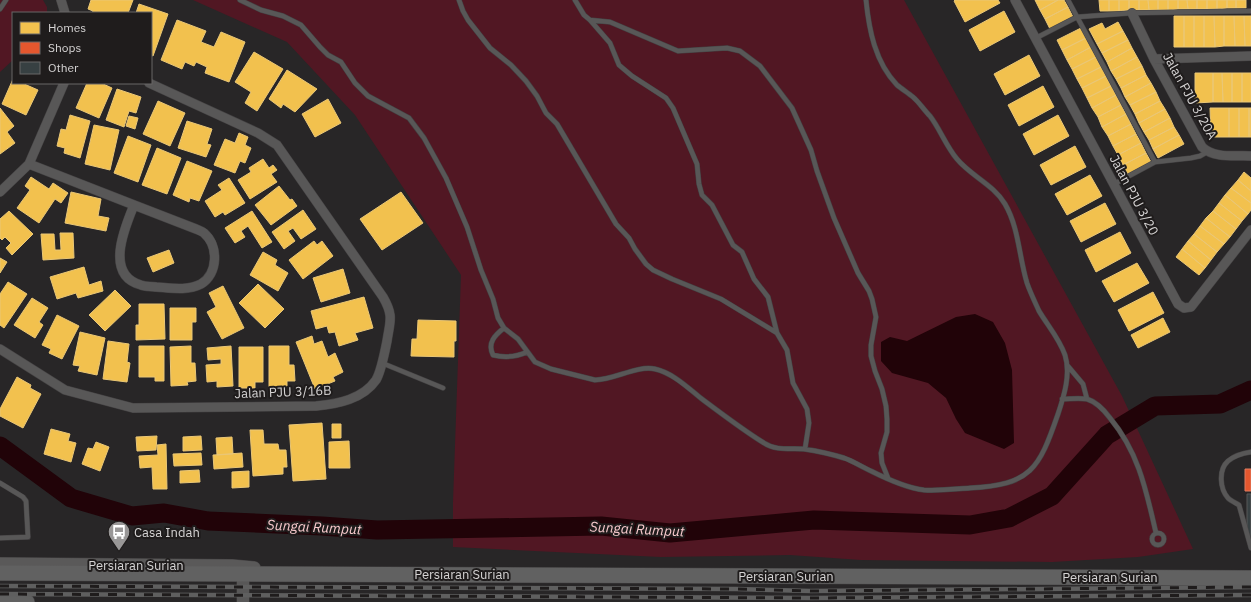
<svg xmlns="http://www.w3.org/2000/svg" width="1251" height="602" viewBox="0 0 1251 602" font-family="'IBM Plex Sans',sans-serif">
	<rect width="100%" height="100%" fill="#282627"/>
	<path fill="#511723" d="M0,0H43L47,7V13H13V60L0,72Z
		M193,0H904L1122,396L1193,549L1138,557L1052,562L861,560L790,555L661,557L453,547V502L461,275L355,115L287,42Z"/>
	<path fill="#210308" d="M975,314L993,322L1005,343L1012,370L1014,443L1004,449L965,433L956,419L946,398L928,383L892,373L881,361V342L890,337L907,341L956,317Z"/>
	<path fill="#f2c14e" stroke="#eac776" d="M91,0H133L128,13H92L93,11L88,9Z
		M955,0H998L1000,3L965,22L954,1Z
		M1035,0H1058L1040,10Z
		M1058,0H1064L1068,7L1045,19L1040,10Z
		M1099,0H1109V11H1100Z
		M1109,0H1119V11H1109Z
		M1119,0H1129V10L1119,11Z
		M1129,0H1139V10H1129Z
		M1139,0H1148L1149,10H1139Z
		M1148,0H1158V10H1149Z
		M1158,0H1168V10H1158Z
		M1168,0H1178V9L1168,10Z
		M1178,0H1187L1188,9H1178Z
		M1187,0H1197V9H1188Z
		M1197,0H1207V9H1197Z
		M1207,0H1217V9H1207Z
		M1217,0H1227V8L1217,9Z
		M1227,0H1236V8H1227Z
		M1236,0H1246V8H1236Z
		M139,4L168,14L153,56L151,55V13H136Z
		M1068,7L1073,17L1050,29L1045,19Z
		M1004,11L1015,32L980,51L969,30Z
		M1174,16H1184V47H1174Z
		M1184,16H1194V47H1184Z
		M1194,16H1204V47H1194Z
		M1204,16H1214L1215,47H1204Z
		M1214,16H1224V46L1215,47Z
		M1224,16H1234L1235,46H1224Z
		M1234,16H1244L1245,46H1235Z
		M1244,16H1251V46H1245Z
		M177,20L206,31L201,42L214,47L221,32L245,42L229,82L205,73L207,67L196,62L194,66L185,62L182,69L161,60Z
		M1118,22L1123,31L1097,44L1089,29L1102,23L1105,29Z
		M1081,28L1086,38L1062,50L1057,40Z
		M1123,31L1128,40L1102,53L1097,44Z
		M1086,38L1091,47L1067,60L1062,50Z
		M1128,40L1132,48L1107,62L1102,53Z
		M1091,47L1096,57L1072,69L1067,60Z
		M1132,48L1137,57L1111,71L1107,62Z
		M254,52L283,69L257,111L245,103L251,92L235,82Z
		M1029,55L1040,76L1005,95L994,74Z
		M1096,57L1101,67L1077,79L1072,69Z
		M1137,57L1142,66L1116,79L1111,71Z
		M1142,66L1146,75L1121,88L1116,79Z
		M1101,67L1106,76L1082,88L1077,79Z
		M287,70L317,89L295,112L283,104L281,108L269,99Z
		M1195,73H1213V102L1195,103Z
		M1213,73H1222L1223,102H1213Z
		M1222,73H1232V102H1223Z
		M1232,73H1242V102H1232Z
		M1242,73H1251V102H1242Z
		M1146,75L1151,83L1125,97L1121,88Z
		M1106,76L1111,86L1087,98L1082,88Z
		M13,79V83H22L38,90L26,115L2,104Z
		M87,83H101L112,88L99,118L76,108Z
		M1151,83L1156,92L1130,105L1125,97Z
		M1043,86L1054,107L1019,126L1008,105Z
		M1111,86L1116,95L1092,108L1087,98Z
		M117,89L141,97L136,113L129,111L124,127L106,120Z
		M1156,92L1160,101L1135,114L1130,105Z
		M1116,95L1121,105L1098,117L1092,108Z
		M328,99L341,123L315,137L302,114Z
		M158,101L185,113L170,146L143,134Z
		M1160,101L1165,109L1139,123L1135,114Z
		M1121,105L1126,114L1102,127L1098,117Z
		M0,108L14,126L7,132L15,143L0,154Z
		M1210,108H1229V137H1211Z
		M1229,108H1239V137H1229Z
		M1239,108H1249V137H1239Z
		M1249,108H1251V137H1249Z
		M1165,109L1170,118L1144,132L1139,123Z
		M1126,114L1131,124L1108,136L1102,127Z
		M70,115L90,121L80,158L64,153L65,148L57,146L61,129L66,130Z
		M1058,115L1069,136L1034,155L1023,134Z
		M129,116L138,118L135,129L126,126Z
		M1170,118L1174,127L1149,140L1144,132Z
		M187,121L212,129L207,144L211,145L206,157L178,148Z
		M1131,124L1136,134L1113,146L1108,136Z
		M94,125L119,130L110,170L85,164Z
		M1174,127L1179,135L1153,149L1149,140Z
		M239,133L248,137L245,145L251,148L245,163L240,161L235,173L214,165L225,139L235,143Z
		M1136,134L1141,143L1118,155L1113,146Z
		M1179,135L1184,144L1158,158L1153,149Z
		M128,136L151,145L138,182L114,173Z
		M1141,143L1146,153L1123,165L1118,155Z
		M1075,146L1086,167L1051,185L1040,165Z
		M157,148L181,158L167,194L142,185Z
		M1146,153L1151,162L1128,174L1123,165Z
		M263,159L269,168L273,165L277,170L271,174L277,182L250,199L238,180L251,172L249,168Z
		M187,161L212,171L199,201L190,198L189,202L173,195Z
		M1244,172L1251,178V191L1238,180Z
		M1090,175L1102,196L1067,215L1055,194Z
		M31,177L49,189L53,183L68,193L61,203L55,199L39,223L17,208L30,190L25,186Z
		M229,178L245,203L225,215L223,212L215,217L205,201L222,190L218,185Z
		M1238,180L1251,191V203L1231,188Z
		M279,186L290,200L292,199L297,206L271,225L255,205Z
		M1231,188L1251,203V210L1248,214L1225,195Z
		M71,192L101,199L98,216L109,218L106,231L65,223Z
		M401,192L423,223L382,250L360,219Z
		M1225,195L1248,214L1242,221L1219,203Z
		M1105,203L1116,224L1081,242L1070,221Z
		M1219,203L1242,221L1236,229L1213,211Z
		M303,210L316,229L301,239L293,228L288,231L295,241L284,249L272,232Z
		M9,211L33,234L12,255L6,248L11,243L5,237L2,240L0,238V219Z
		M252,211L272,242L262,248L248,226L241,231L245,237L235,243L225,228Z
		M1213,211L1236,229L1230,237L1206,218Z
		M1206,218L1230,237L1224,244L1200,226Z
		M1200,226L1224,244L1217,252L1194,234Z
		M1120,232L1131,253L1096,272L1085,250Z
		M60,233H73L74,258L43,260L41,234H54L55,250H61Z
		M1194,234L1217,252L1211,260L1188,241Z
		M314,241L317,245L322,241L333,256L303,279L289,260Z
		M1188,241L1211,260L1205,268L1182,249Z
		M1182,249L1205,268L1199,275L1176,257Z
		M169,250L174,263L153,272L147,258Z
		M263,252L277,260L275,265L288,273L278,291L250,275Z
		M0,258L7,262L0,273Z
		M1137,263L1149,283L1114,302L1102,281Z
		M84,267L89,285L101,281L103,291L78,298L76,293L57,299L50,277Z
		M343,269L350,293L321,302L313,278Z
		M8,282L27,294L4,328L0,325V294Z
		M258,284L284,309L265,328L239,303Z
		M223,286L244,328L222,339L207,312L216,307L209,293Z
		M115,290L131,306L105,331L89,315Z
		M1153,292L1164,313L1129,331L1118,310Z
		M364,297L373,328L355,333L358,340L339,346L335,332L329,333L327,326L316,329L311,311Z
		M32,298L48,308L39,322L43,325L35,338L14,325Z
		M139,304H164L165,339L136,340V325H139Z
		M170,308H196V322H192V340H170Z
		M57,315L79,326L62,359L49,353L51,349L42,345Z
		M1163,318L1170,332L1138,348L1131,335Z
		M418,320L456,321V341H454V357L411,356L412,339H417Z
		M80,332L105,338L97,375L78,371L80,366L73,365Z
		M312,336L314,344L322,341L328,357L335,353L343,372L333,377L335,381L315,389L296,342Z
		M108,341L129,344L127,362L130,363L127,382L103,379Z
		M139,346H164V381H155V377H139Z
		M191,346V363H195L196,381L187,382L188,385L171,386L170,347Z
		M231,346L233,386L217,387V381L207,382L206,365L221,364V359L208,360L207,348Z
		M269,346H289V365H294L295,381H287V386L269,387Z
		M239,347H263V382H255V388H239Z
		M17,377L31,385L30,388L41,394L23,428L0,416V409Z
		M322,423L326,479L293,481L289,425Z
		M332,424H341V438H332Z
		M51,429L70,434L68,441L76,443L71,462L44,454Z
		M250,430H263L264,444H278L279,450H286L287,467H283V474L253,476Z
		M157,436L156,450L137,451L136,437Z
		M201,436L202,450L183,451V437Z
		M232,437L233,454L217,455L216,438Z
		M349,441L350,468H329V442Z
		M96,442L109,447L100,471L82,464L88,448L93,449Z
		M166,444L167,489H153L152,467L140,468L139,456L158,455L157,445Z
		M201,453L202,465L174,466L173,454Z
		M242,453L243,467L214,469L213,455Z
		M199,470L200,482L180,483V471Z
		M249,471V487L232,488V472Z"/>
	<path fill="#e4572e" stroke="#e07c60" d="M1245,469H1251V491H1245Z"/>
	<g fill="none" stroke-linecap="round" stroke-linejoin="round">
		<path stroke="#210308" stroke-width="19" d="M0,446L71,498L132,516L164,513L208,521L322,526L377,530L601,526L670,533L814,520L970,525L1009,518L1052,496L1107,435L1155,406L1220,404L1251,390"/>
	</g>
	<path fill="#374042" stroke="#585859" d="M1247,494H1251V541H1247Z"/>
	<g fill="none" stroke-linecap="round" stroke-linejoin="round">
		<g stroke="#444243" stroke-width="5.5">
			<path id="service" d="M240,0L261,10L283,16L301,25L320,47L328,55L341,62L355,83L368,96L409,118L424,138L446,178L467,227L481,270L493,299L498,318L504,328L518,339L535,362L551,369L595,380C614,380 637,365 655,369C673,373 688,388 702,399C722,414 743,430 764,443C776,451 790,448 804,449C817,451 831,454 844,458C853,461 862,467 871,471C887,479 906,488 924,490C939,491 955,489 970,488C1031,485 1039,469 1058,414C1064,396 1071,374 1065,355C1059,338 1048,326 1039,311C1035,302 1030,292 1027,283C1019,257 1019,228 1005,204C994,185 971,176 957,159C946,146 940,129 930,116C924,110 919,102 913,97C908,93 902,89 897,85C875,62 869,30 866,0
				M459,0L463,11L468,20L490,48L511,65L526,81L537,96L546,113L557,124L616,224L629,238L635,249L646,264L653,270L672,279L721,299L777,333L787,350L793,383L807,409L809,423L805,449
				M575,0L584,15L590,20L610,43L619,65L632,76L666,98L673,108L697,164L699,184L702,195L712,205L733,245L742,252L754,279L768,297L777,333
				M1068,0L1155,162
				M0,9L6,0
				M590,20L610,22L678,51L727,48L740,51L760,66L792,108L811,150L817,171L834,218L858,273L869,291L872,299L876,317L871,345V356L875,371L882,389L886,406L887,419V432L881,453L882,463L888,478
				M1036,38L1077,17L1132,13L1251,11
				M1114,184L1155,162L1191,158L1200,156L1207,152
				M504,328C495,335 487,343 493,355C505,358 516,357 527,352
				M382,363L443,388
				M1067,365L1083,384L1087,399
				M1062,399C1070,399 1079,398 1087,399C1097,402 1104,410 1110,418C1139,453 1146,490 1156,533
				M1251,452C1244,453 1234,456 1228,461C1218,470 1220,489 1228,498C1231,501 1236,503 1239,505L1251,548
				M0,483L23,497L26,501L28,537L0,538
				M1152 539a6 6 0 1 1 12 0a6 6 0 1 1-12 0Z"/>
		</g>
		<g stroke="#444243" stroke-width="10">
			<path id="minor" d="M61,0L65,13
				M1015,0L1178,304L1184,308L1191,307L1251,230
				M1132,13L1154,59L1202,147C1215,159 1235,155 1251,156
				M1154,59L1251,56
				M29,164L134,205
				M0,192L29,164L64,83
				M134,205L196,229C198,230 202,231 204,233C219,246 218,274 201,284C187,291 171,288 156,287C151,286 145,287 141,285C104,275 125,227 134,205Z
				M0,349L65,390L133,408L316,406C338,404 363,399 376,380C381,372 385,351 387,341C390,321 394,316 383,297L277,145L258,133L149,83"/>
		</g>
		<g stroke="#444243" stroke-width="13">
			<path id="tertiary" d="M243,602V573"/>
		</g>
		<g stroke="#444243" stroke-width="14">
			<path id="secondary" d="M0,564L232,566L254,568"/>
		</g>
		<g stroke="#444243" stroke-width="16">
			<path id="primary" d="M0,573L1251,578
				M0,602H27"/>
		</g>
		<use href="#service" stroke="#585757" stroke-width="4.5"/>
		<use href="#minor" stroke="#585757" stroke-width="9"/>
		<use href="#tertiary" stroke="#585757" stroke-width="12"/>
		<use href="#secondary" stroke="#5a5959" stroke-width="13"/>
		<use href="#primary" stroke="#616161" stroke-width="15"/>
		<g stroke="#5f5f5f" stroke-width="4.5">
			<path id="rail" d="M0,586L736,589L811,591L1251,587
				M0,594L812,598L1251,595"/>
		</g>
		<use href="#rail" stroke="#1f1c1c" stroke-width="3" stroke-dasharray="9" stroke-linecap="butt"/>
	</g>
	<defs>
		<g id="bus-pin" transform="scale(1.15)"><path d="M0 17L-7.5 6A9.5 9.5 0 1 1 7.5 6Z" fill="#999797" stroke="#1f1c1c"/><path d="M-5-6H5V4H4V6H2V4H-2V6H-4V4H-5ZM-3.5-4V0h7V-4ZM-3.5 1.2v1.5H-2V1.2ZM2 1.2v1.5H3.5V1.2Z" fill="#fff"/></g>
	</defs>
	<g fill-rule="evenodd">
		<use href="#bus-pin" x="119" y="532"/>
	</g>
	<g text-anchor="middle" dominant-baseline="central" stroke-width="4" stroke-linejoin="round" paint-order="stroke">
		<g font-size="13" fill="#d6d4d4" stroke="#1f1c1c">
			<text transform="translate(1190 96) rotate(61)">Jalan PJU 3/20A</text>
			<text transform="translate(1134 195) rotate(62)">Jalan PJU 3/20</text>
			<text transform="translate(283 392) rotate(-2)">Jalan PJU 3/16B</text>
			<text x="136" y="565">Persiaran Surian</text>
			<text x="462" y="574">Persiaran Surian</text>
			<text x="786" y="576">Persiaran Surian</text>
			<text x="1110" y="577">Persiaran Surian</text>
		</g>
		<g font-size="13" fill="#d6d4d4" stroke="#1f1c1c" text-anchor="start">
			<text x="134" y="532">Casa Indah</text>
		</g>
		<g font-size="14" font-style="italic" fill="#f8cacd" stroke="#1f1c1c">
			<text transform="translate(314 527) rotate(3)">Sungai Rumput</text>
			<text transform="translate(637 529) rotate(3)">Sungai Rumput</text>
		</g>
	</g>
	<rect x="12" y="12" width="140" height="72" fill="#1f1c1c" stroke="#686666"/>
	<rect x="20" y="22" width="20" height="12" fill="#f2c14e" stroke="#686666"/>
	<text x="48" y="32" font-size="12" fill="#d6d4d4">Homes</text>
	<rect x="20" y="42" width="20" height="12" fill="#e4572e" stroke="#686666"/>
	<text x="48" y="52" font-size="12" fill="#d6d4d4">Shops</text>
	<rect x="20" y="62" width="20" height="12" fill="#374042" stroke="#686666"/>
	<text x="48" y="72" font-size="12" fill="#d6d4d4">Other</text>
</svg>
